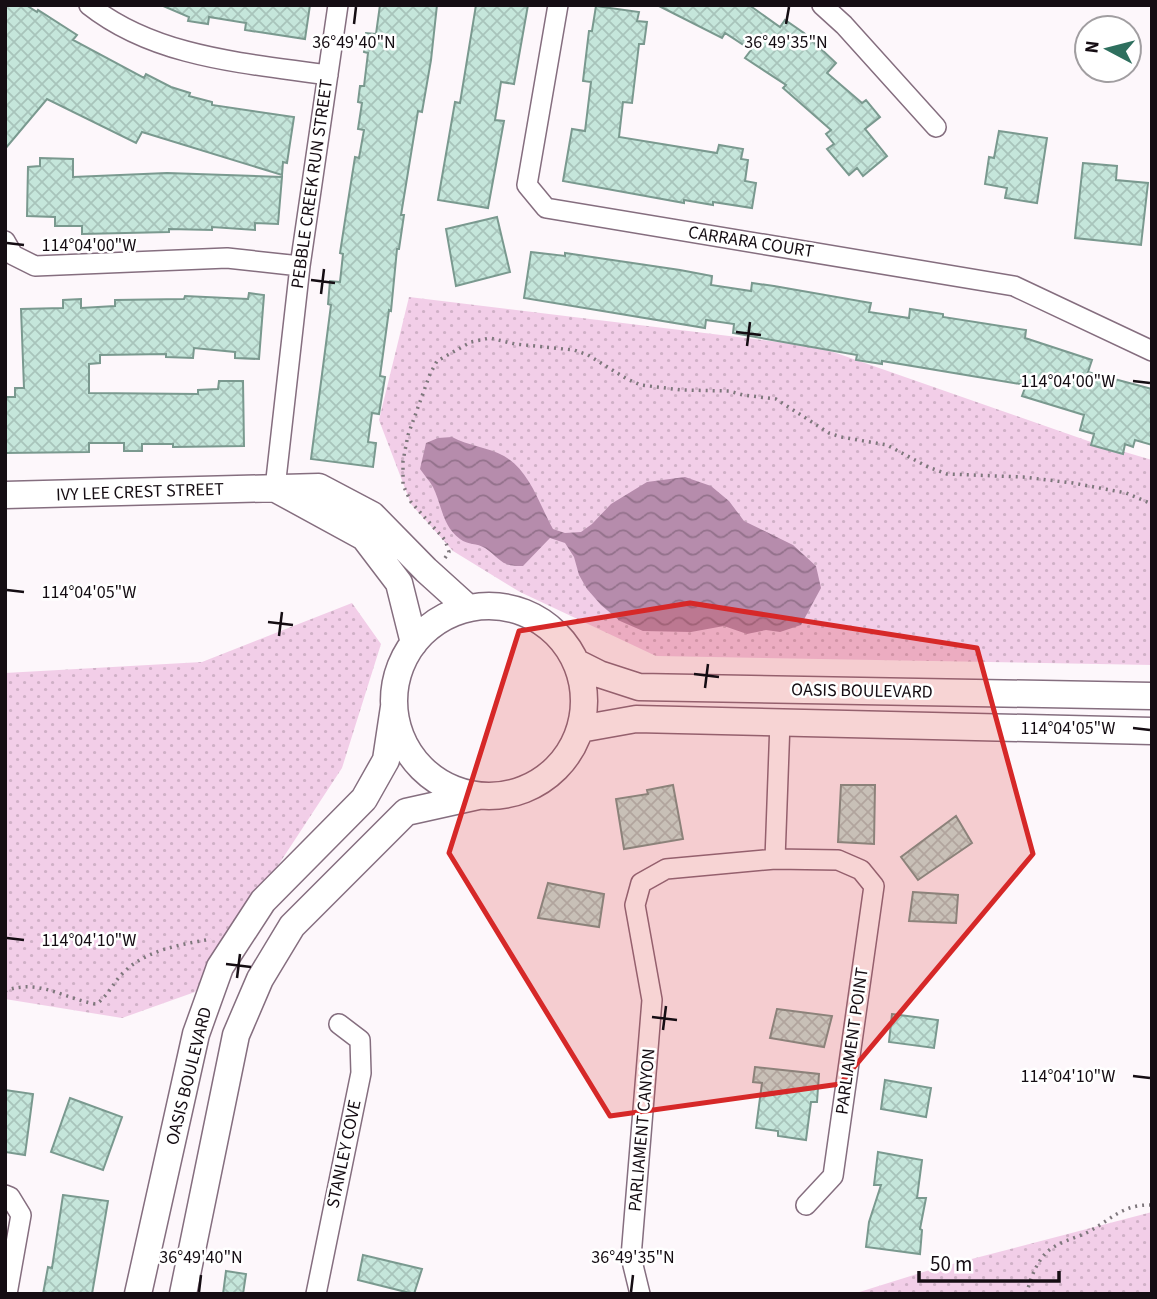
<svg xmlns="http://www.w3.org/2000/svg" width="1157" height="1299" viewBox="0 0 1157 1299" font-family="'Source Sans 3',sans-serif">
	<defs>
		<pattern id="grass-dots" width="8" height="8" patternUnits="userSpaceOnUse" patternTransform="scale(1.75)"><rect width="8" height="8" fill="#f2cee8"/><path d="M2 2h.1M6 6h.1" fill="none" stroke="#cfb0c6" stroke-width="1.8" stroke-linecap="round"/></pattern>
		<pattern id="water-waves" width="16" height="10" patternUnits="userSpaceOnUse" patternTransform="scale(1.75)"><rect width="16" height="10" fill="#b68cac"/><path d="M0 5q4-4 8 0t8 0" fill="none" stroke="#93718b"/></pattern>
		<pattern id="building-cross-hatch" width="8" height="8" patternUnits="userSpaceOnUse" patternTransform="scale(1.75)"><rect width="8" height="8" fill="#c5e6db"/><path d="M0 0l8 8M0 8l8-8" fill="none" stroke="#a8c4bb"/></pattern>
	</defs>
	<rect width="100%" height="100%" fill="#fdf7fb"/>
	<path fill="url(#grass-dots)" d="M409,297L819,347L1091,442L1152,460V665L656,656L520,592L453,551L411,504L379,420Z
		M352,603L381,644L342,768L195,992L122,1018L5,999V673L202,662Z
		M1152,1212V1294H853L933,1269Z"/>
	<path fill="url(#water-waves)" d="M452,437C468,446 488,447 504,456C530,471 539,504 553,529L565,533L581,532L592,524L611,504L647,482L685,477L711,486L729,501L744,521L793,545L816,566L821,588L801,625L780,632L766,630L747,634L724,626L691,632L643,631L620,621L601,605L587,589L579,575L574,557L565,543L550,538L523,566C501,567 501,559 485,548C477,543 468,545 460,539C442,526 442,505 433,487C429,480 424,475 420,469L426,443L438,438Z"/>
	<path fill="url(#building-cross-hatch)" stroke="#7a998f" stroke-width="2" d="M5,5H26L37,12L38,10L77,35L73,40L144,78L146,74L171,87L190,93L189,96L212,102V105L294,117L287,163L283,162L282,175L142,132L136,143L47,99L5,149Z
		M161,5H310L305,39L245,30L246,23L209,17L208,24L188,21L189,17Z
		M380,5H437L431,60L422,112L418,111L401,215H404L399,249H397L391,311L389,310L380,376L385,377L379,414L372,413L368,442L376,443L373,467L311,459L331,305L328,304L330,281L340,282L343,254L340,253L346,214L355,157L359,158L364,130L358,129L362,103L358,102L360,86H364L368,53L364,52L366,33L376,34Z
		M476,5H528L514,84L501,82L495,120L504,121L488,208L438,200L455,102L460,103Z
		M657,5H749L780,27L785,20L804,33L836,63L827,73L862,103L866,100L880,117L865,129L887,156L863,176L857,168L849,175L827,149L834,144L826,134L831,130L783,88L786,85L745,58L751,50L725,33L722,38Z
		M596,6L639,12L637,21L647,22L644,44H639L632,103L623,102L619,137L717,153L719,145L743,149L741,159L748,160L745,181L756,183L752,208L713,202V205L684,200V203L563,181L572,129L585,131L591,82L583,81L589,31H592Z
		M999,131L1047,138L1037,203L1005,198L1007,188L985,184L989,157L994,158Z
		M40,158L73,159V177L167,173L282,177L278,224L255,223V230L212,227V230L169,229V232L82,234V226H55V217L27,216L28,167L40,166Z
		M1083,163L1117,166L1116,180L1148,183L1141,245L1075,238Z
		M497,217L510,272L456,286L446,229Z
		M531,252L565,256V253L680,270L712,276L711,285L751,291L752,283L774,286L871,303L869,312L909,318L910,309L943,314V317L1026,330L1025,338L1092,360L1088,372L1152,389V445L1135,440L1133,447L1125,444L1123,454L1091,445L1094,434L1080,430L1084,415L1022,396L1026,385L882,361V364L856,360L857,355L733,333L734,324L706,320L705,328L524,298Z
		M249,293L264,295L259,359L235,358V352L194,348L193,358L166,357V354L100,355V363L89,364V393L198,394V390L218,389L219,381H243L244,446L173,447V444H142V451H124V443H89V452L5,453V397H15V388H24L21,309L63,308V300L81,299V308L115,306V300L184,299L185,296L248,299Z
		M673,785L683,839L624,849L616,799L648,794L647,790Z
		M841,785H875L874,844L838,842Z
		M956,816L972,843L918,880L901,857Z
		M548,883L604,894L599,927L538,918Z
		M913,892L958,895L956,923L909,921Z
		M777,1009L832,1016L824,1047L770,1038Z
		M892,1014L938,1020L934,1048L889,1042Z
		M755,1067L819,1074L817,1102H811L806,1140L778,1136V1131L756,1128L762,1083L753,1082Z
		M885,1080L931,1088L926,1117L881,1109Z
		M5,1090L33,1094L25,1155L5,1152Z
		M70,1098L122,1117L103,1170L51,1152Z
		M878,1152L922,1160L917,1198H926L920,1229L922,1230L920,1254L866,1247L869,1222L881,1185H874Z
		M63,1195L108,1201L92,1294H43L48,1267L52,1268Z
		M363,1255L422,1269L414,1294L358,1280Z
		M226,1271L246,1274L243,1294H223Z"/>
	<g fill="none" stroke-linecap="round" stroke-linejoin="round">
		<g stroke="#856e7f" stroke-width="22">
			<path id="street" d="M89,5C156,58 246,63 328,75
				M558,5L527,185L546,208L1014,286L1152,351
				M822,5L844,25L936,127
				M5,241L13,255L35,266L227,258L300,266
				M275,488L300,266L338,5
				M775,859L780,722
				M5,1195L10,1197L21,1215L7,1294
				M316,1294L361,1073L360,1040L339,1024
				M640,1294L631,1257L652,1000L635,905L641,883L666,869L775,859L838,860L861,870L874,886L833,1176L806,1205"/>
		</g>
		<g stroke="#856e7f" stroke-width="29">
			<path id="secondary" d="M276,489L364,537L399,583L414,643
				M5,495L319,487L372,515L426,570L468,608
				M394 701a95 95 0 1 1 190 0a95 95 0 1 1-190 0Z
				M577,663L599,674L639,687L1152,696
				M580,729L636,719L1152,731
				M138,1294L196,1034L220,967L263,901L364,799L386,760L394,707
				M183,1294L236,1035L260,979L292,926L406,812L478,796"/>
		</g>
		<path stroke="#7e777c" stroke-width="3.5" stroke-dasharray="2 5" stroke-linecap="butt" d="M445,558L449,552L445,540L411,502L403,485V461L408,435L430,374L437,361L471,342L490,338L515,344L574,350L588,355L627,379L641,385L681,390L729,391L743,395L776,399L829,433L841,437L887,445L928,467L947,474L1023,477L1073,483L1126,493L1152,504
			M5,991C39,978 64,999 96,1004C107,997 112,985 121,975C144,950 179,945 211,939
			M1027,1294C1029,1281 1036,1264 1045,1254C1056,1242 1074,1239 1088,1232C1111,1220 1122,1204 1152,1205"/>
		<use href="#street" stroke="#fff" stroke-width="19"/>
		<use href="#secondary" stroke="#fff" stroke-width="26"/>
	</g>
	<path fill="#d62828" fill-opacity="0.2" stroke="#d62828" stroke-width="5" stroke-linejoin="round" d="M690,603L977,648L1033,854L840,1084L610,1116L449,853L519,631Z"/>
	<path fill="none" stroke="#150d13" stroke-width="2.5" d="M354,24L356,7M786,24L789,7M7,243L24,245M311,280L335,283M321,294L324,269M736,332L761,335M747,346L750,322M1133,381L1150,383M7,590L24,592M268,622L293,625M279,636L282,612M694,674L719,677M705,688L708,664M1133,728L1150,730M7,938L24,940M226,964L251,967M237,978L240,954M652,1017L677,1020M663,1030L666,1006M1133,1076L1150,1078M199,1292L201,1275M631,1292L633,1275"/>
	<g text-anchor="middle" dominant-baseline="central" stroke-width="5" stroke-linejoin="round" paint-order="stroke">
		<g font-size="18" fill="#150d13" stroke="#fff">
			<text transform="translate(312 184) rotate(-82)">PEBBLE CREEK RUN STREET</text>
			<text transform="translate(751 242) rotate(9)">CARRARA COURT</text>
			<text transform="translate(140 492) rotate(-2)">IVY LEE CREST STREET</text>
			<text transform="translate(862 691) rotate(1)">OASIS BOULEVARD</text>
			<text transform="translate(852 1041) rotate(-82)">PARLIAMENT POINT</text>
			<text transform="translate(189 1076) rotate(-76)">OASIS BOULEVARD</text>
			<text transform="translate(642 1130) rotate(-85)">PARLIAMENT CANYON</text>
			<text transform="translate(344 1154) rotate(-78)">STANLEY COVE</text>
		</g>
	</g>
	<g font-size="18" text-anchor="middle" fill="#150d13" stroke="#fff" stroke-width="5" stroke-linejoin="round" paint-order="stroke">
		<text x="354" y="48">36°49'40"N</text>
		<text x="786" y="48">36°49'35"N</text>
		<text x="89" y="251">114°04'00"W</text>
		<text x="1068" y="387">114°04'00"W</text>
		<text x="89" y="598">114°04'05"W</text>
		<text x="1068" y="734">114°04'05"W</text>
		<text x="89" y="946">114°04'10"W</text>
		<text x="1068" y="1082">114°04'10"W</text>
		<text x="201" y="1263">36°49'40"N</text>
		<text x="633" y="1263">36°49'35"N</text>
	</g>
	<rect width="1157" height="1299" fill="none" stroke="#150d13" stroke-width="14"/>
	<g transform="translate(1108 49) rotate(277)"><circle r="33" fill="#ffffff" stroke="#a19ea1" stroke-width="2"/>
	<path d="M0-5L12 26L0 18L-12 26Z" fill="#2e6f5e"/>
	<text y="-10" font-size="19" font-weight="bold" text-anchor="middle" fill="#150d13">N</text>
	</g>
	<path d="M919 1271v10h140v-10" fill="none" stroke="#150d13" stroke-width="3.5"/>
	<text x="930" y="1271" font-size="21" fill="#150d13" stroke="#ffffff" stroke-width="5" paint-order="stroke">50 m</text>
</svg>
